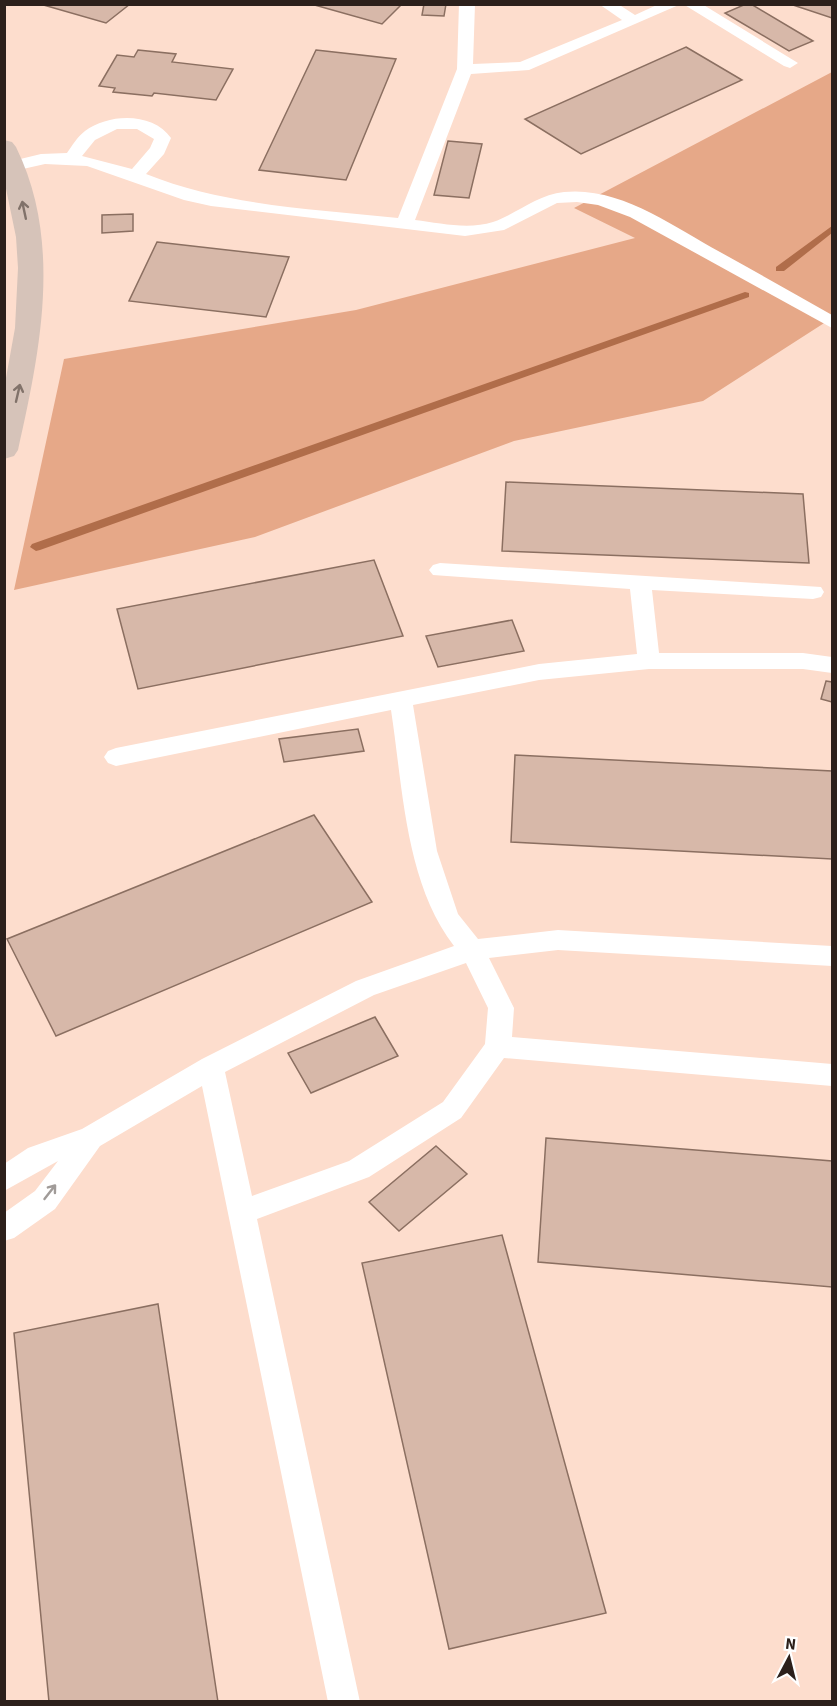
<svg xmlns="http://www.w3.org/2000/svg" width="837" height="1706" viewBox="0 0 837 1706" font-family="'Source Sans 3',sans-serif">
	<rect width="100%" height="100%" fill="#fdddcd"/>
	<path fill="#e6a888" d="M832,72V318L703,401L514,441L255,537L14,590L64,359L356,310L635,238L574,208Z"/>
	<g fill="none" stroke-linecap="round" stroke-linejoin="round">
		<path fill="#b06d4a" fill-rule="evenodd" d="M832,226V233L784,271H776V267Z
			M745,292L749,293V297L40,550L36,551L30,547L32,544Z"/>
	</g>
	<path fill="#d7b8a9" stroke="#8b6f61" stroke-width="1.5" d="M40,4H130L106,23Z
		M311,4H402L382,24Z
		M424,4H446L444,16L422,15Z
		M746,4H751L813,41L789,51L725,13Z
		M790,4H832V18Z
		M686,47L742,80L581,154L525,119Z
		M138,50L176,54L172,62L233,69L216,100L154,93L152,96L113,92L115,88L99,86L117,55L134,57Z
		M316,50L396,59L346,180L259,170Z
		M448,141L482,144L469,198L434,195Z
		M133,214V231L102,233V215Z
		M157,242L289,257L266,317L129,301Z
		M506,482L803,494L809,563L502,551Z
		M374,560L403,636L138,689L117,609Z
		M512,620L524,651L438,667L426,636Z
		M826,681L832,682V702L821,699Z
		M358,729L364,751L284,762L279,739Z
		M515,755L832,771V859L511,842Z
		M314,815L372,902L56,1036L7,939Z
		M375,1017L398,1056L311,1093L288,1053Z
		M546,1138L832,1161V1287L538,1262Z
		M436,1146L467,1174L399,1231L369,1202Z
		M502,1235L606,1613L449,1649L362,1263Z
		M158,1304L218,1702H49L14,1333Z"/>
	<g fill="none" stroke-linecap="round" stroke-linejoin="round">
		<path fill="#fff" fill-rule="evenodd" d="M459,4H475L473,64L520,62L622,20L599,4H618L635,15L659,4H681L529,70L471,74L415,220C440,223 468,230 493,222C518,213 537,195 564,192C620,186 674,227 720,252C758,273 795,294 832,315V328L630,217L598,205L577,202L557,203L504,230L465,236L211,206L184,200L87,166L45,164L14,171L5,166L8,162L41,154L67,153C72,146 77,137 85,131C109,113 153,112 171,138L164,154L146,174C226,206 313,209 398,218L457,69ZM117,129H137L154,139L150,148L132,169L82,156L95,140Z
			M683,4H702L798,63L790,68L784,66Z
			M440,563L821,587L824,592L821,597L813,599L652,590L659,653H803L832,657V673L803,669H649L539,680L413,705L437,851L458,914L478,939L558,930L832,946V966L558,950L489,958L514,1008L512,1037L832,1064V1086L504,1058L461,1118L369,1177L257,1219L360,1702H328L202,1086L100,1146L55,1209L14,1238L4,1241V1213L35,1191L58,1161L4,1191V1164L28,1148L82,1129L202,1059L356,981L454,946C405,882 403,788 391,710L116,766L108,763L104,757L108,751L116,748L539,664L637,654L630,589L433,575L429,570L433,565ZM466,963L488,1008L485,1044L443,1102L349,1161L252,1196L225,1072L374,995Z"/>
		<path fill="#d6c3b9" fill-rule="evenodd" d="M4,140L12,142L16,147C63,242 40,352 18,450L14,456L4,459V389L15,328L18,268L16,237L4,179Z"/>
	</g>
	<defs><path id="oneway-shaft" d="M-6 0H5M1.5-3L5.5 0L1.5 3" fill="none" stroke-width="1.6" stroke-linecap="round" stroke-linejoin="round" transform="scale(1.5)"/></defs>
	<g stroke="#81726a">
		<use href="#oneway-shaft" transform="translate(24 210) rotate(-102)"/>
		<use href="#oneway-shaft" transform="translate(18 393) rotate(-77)"/>
	</g>
	<use stroke="#a09b98" href="#oneway-shaft" transform="translate(50 1192) rotate(-52)"/>
	<rect width="837" height="1706" fill="none" stroke="#2c201b" stroke-width="12"/>
	<g transform="translate(789 1658) rotate(7)" stroke="#ffffff" stroke-width="4.5" paint-order="stroke">
	<path d="M0-4.5L10 22L0 15L-10 22Z" fill="#2c201b"/>
	<text y="-9" font-size="16" font-weight="bold" text-anchor="middle" fill="#2c201b">N</text>
	</g>
</svg>
